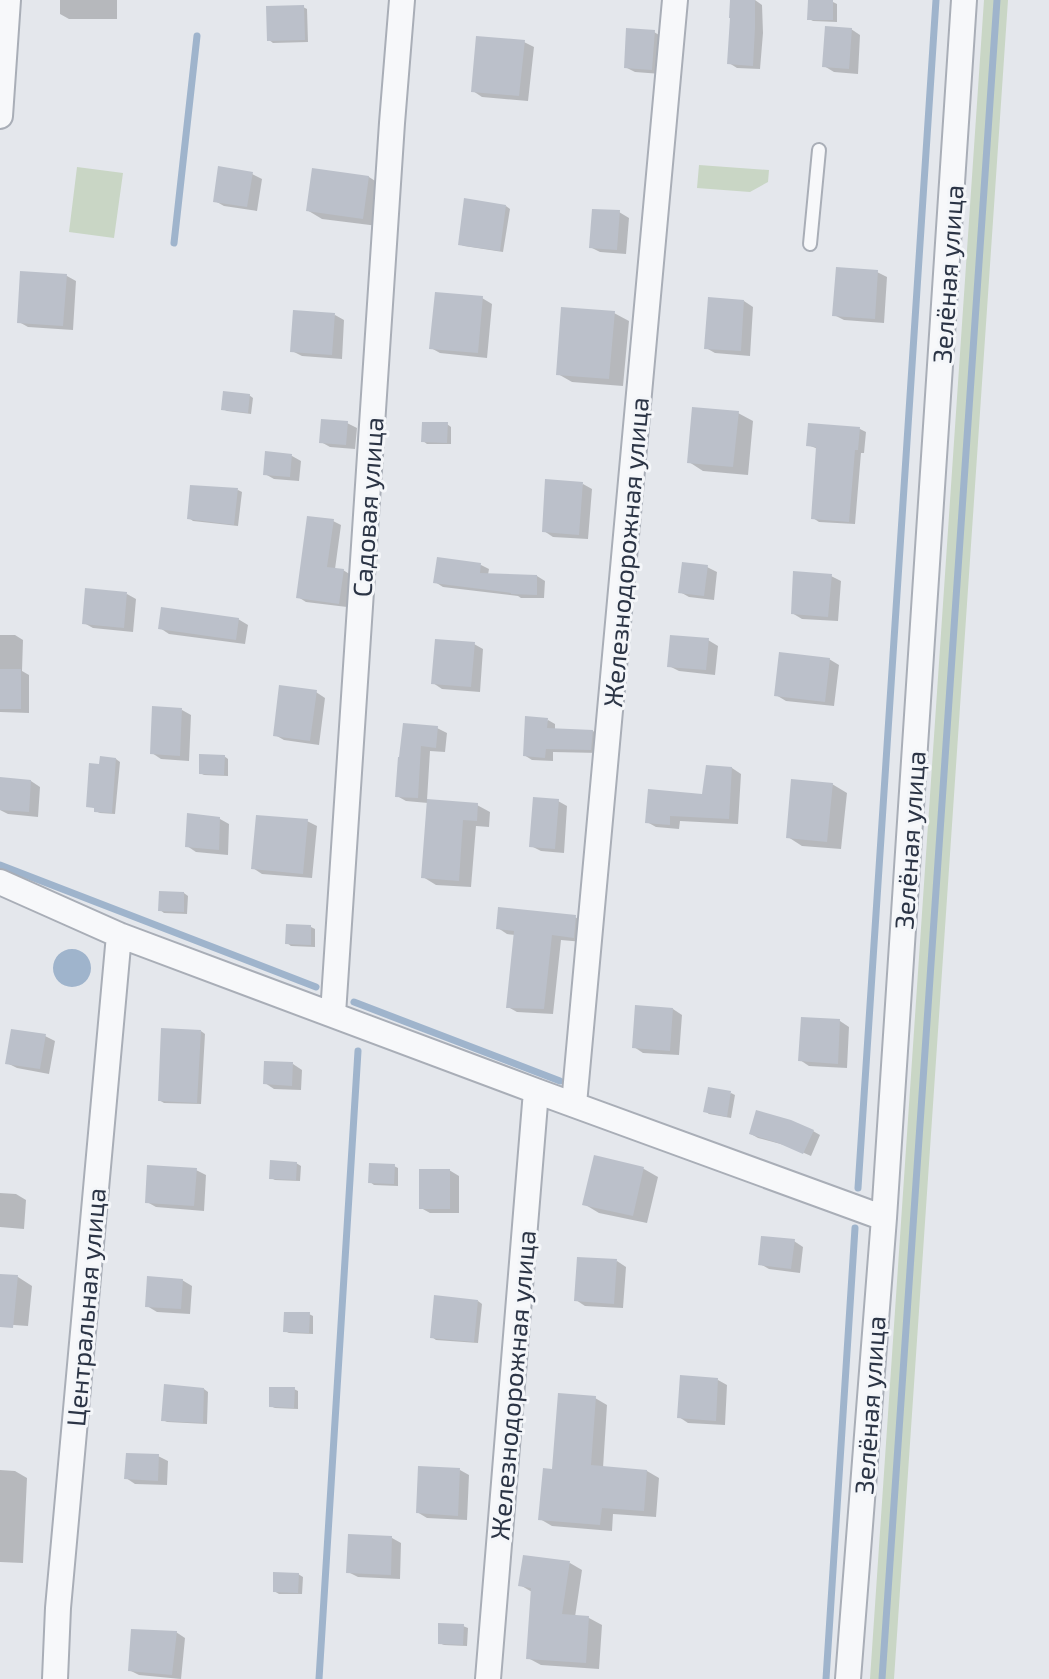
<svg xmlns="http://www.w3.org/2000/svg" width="1049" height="1679" viewBox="0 0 1049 1679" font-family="'Exo 2',sans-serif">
	<rect width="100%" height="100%" fill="#e4e7ec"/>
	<path fill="#c9d6c5" d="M984,0H1008L894,1679H870Z
		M699,165L769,170L768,182L750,192L697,188Z
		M77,167L123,173L114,238L69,232Z"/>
	<path fill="#9fb4cc" d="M53 968a19 19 0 1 1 38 0a19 19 0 1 1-38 0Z"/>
	<path fill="#0003" d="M60,0H117V19H69L60,14Z
		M731,0H755L762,5L763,33L760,69L737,68L729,63Z
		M833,2L837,4V22L813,21L809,19Z
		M303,7L307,9L308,42L273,43L269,40Z
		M851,29L860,35L858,74L834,72L824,66Z
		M654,32L664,38L661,74L635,72L625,67Z
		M524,42L534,47L528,101L482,97L473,91Z
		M313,170L369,177L383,186L378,226L322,219L307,210Z
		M252,174L262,179L257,211L224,206L215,201Z
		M506,206L510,209L503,252L464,246L459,244Z
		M619,212L629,218L626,254L600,252L590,247Z
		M22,272L67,276L76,281L73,330L28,327L19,322Z
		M877,272L887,277L884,323L844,320L834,315Z
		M482,298L492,304L487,358L440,353L431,348Z
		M744,301L753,307L750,356L715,353L706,348Z
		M614,313L629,321L623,386L572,382L558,374Z
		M335,315L344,320L342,359L302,356L292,351Z
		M249,395L253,398L251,414L227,411L223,409Z
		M738,413L753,421L748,475L703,471L689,462Z
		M347,423L357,428L355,449L330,447L321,442Z
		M447,424L451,427V444H427L423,441Z
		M860,429L866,432L864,453H861L855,524L819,522L813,518L818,449L808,445Z
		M267,453L292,456L301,461L299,481L274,479L265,474Z
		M583,484L592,489L588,539L553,537L544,531Z
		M238,490L242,492L238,526L193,521L189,518Z
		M333,521L341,525L335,569L343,570L351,575L347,607L306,602L298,597Z
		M481,565L489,569L488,575L537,576L545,581L544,598H521L518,596L443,587L435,582Z
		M707,567L717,572L714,600L689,597L680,592Z
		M831,576L841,581L838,621L802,619L792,613Z
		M127,594L136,599L133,632L93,628L84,623Z
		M238,619L248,625L245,644L169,634L160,628Z
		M0,635H15L23,640L22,671L29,675V713L0,712Z
		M708,640L718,646L715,675L679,671L669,666Z
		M474,644L483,649L480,692L442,689L433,683Z
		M829,659L839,665L834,706L786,701L776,695Z
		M316,692L325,698L319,745L284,740L275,735Z
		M182,710L191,715L189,761L161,759L152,753Z
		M548,720L555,724V730L593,731L600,736L599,753L553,752V761L532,760L524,755Z
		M437,728L447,733L445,752L430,751L427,800L477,805L490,812L489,827L476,826L471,887L436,885L423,877L428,803L406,801L397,796L399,759Z
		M224,756L228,759V776L204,775L200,773Z
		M116,759L120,762L115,814L100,813L95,811L103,810L88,806L101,765Z
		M707,767L732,768L741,774L738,824L680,821L679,829L656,827L647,822L704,796Z
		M31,781L40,787L38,817L8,814L0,810V789Z
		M832,784L847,793L841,849L802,846L788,837Z
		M558,801L567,806L564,853L541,851L531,846Z
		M220,819L229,824L228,855L196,852L187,846Z
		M307,821L317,826L312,878L262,874L253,868Z
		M184,893L188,896L187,914L164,913L160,910Z
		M575,917L585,923L583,942L561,940L553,1014L517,1012L508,1007L515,935L507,934L498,928Z
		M311,927L315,929V947L291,946L287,943Z
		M673,1009L682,1015L679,1055L643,1053L634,1047Z
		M803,1019L840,1021L849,1027L847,1068L809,1066L800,1060Z
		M201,1031L205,1034L201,1104L164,1103L159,1100Z
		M45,1036L55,1041L49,1074L17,1068L7,1063Z
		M293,1064L302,1070L301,1090L274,1089L265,1083Z
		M731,1093L735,1095L731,1118L709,1114L705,1111Z
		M813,1131L820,1135L811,1156L788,1146L758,1138L751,1134Z
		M595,1157L644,1169L658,1177L647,1223L599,1213L584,1204Z
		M296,1163L301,1166L300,1181L275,1180L271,1178Z
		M394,1166L398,1168V1186L374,1185L370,1182Z
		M196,1170L206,1175L204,1211L156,1207L147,1202Z
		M449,1170L459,1176V1213H430L421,1208Z
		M0,1193L16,1194L26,1200L24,1229L0,1227Z
		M794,1241L803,1247L800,1273L769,1269L760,1264Z
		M617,1261L626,1267L623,1308L585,1306L576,1300Z
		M0,1276L18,1277L32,1286L28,1326L0,1324Z
		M182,1280L192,1286L190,1314L157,1312L147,1306Z
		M478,1301L482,1304L478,1343L436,1340L432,1337Z
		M309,1314L313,1316V1334L289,1333L285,1331Z
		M718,1380L727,1385L725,1425L688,1423L679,1417Z
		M204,1389L208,1392L207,1424L167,1422L163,1420Z
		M294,1389L298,1391V1409L275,1408L270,1406Z
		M595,1398L607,1405L603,1468L647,1471L659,1478L656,1517L613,1514L612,1531L552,1526L540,1519L554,1471Z
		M158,1456L168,1461L167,1485L135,1484L126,1478Z
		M0,1470L15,1471L27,1478L23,1563L0,1562Z
		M460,1470L469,1475L467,1520L427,1518L417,1512Z
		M392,1538L401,1543L400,1579L358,1577L348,1572Z
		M570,1563L582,1570L575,1617L589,1618L602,1625L599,1669L541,1665L528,1658L532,1592L520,1585Z
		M298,1574L303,1577L302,1594H279L274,1591Z
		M463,1626L468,1628L467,1646L444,1645L439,1643Z
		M176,1632L185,1638L181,1679L139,1675L129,1670Z"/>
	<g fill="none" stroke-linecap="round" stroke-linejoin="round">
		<path stroke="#9fb4cc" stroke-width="7" d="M174,243L197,36
			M0,865L316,987
			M354,1002L560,1081
			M858,1188L936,0
			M319,1679L358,1051
			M826,1679L855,1228
			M882,1679L997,0"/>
	</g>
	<path fill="#bbc0ca" d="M730,0H755V28L753,66L727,64L730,18H729Z
		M808,0H833V20H807Z
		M304,5L305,40L267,41L266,6Z
		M825,26L852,28L849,69L822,67Z
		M626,28L655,30L652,70L624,68Z
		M476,36L525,40L519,96L471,92Z
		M218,166L253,172L247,207L213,202Z
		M312,168L369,176L363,219L306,211Z
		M464,198L506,205L500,251L458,245Z
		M592,209L620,210L617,250L589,248Z
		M836,267L878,270L875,319L832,316Z
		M20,271L67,274L63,326L17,323Z
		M435,292L483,296L478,353L429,349Z
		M708,297L744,300L741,351L704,349Z
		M561,307L615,311L609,379L556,375Z
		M293,310L335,313L332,355L290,352Z
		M223,391L250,394L248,413L221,410Z
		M692,407L739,411L733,467L687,463Z
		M321,419L348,421L346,445L319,443Z
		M422,422H448L447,443L421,442Z
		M808,423L860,427L858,450H855L849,522L811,519L816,447L806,446Z
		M265,451L292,454L290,477L263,475Z
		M545,479L583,482L579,535L542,532Z
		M190,485L238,488L234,525L187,519Z
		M307,516L334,519L327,567L344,569L339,604L296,598Z
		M437,557L481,563L480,573L537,575V595L511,594V593L433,583Z
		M682,562L708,565L704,596L678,593Z
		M793,571L832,574L828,617L791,614Z
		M85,588L127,592L124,628L82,624Z
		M161,607L239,618L236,640L158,629Z
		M670,635L709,638L706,670L667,667Z
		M435,639L475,642L471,687L431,684Z
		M779,652L830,658L825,702L774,696Z
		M0,669H21V709H0Z
		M279,685L317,690L310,741L273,736Z
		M152,706L182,708L180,756L150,754Z
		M525,716L548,718L547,728L593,730L591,750L546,749L545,758L523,756Z
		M403,723L438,726L436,748L421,746L418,798L395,797L398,757H399Z
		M199,754L225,755L224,775L199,774Z
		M100,756L116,758L112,813L94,812V808L86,807L89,763L99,764Z
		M706,765L732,767L729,819L670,816V825L645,823L648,789L702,794Z
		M0,777L31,780L29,812L0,810Z
		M791,779L833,783L827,842L786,838Z
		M533,797L559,799L555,849L529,847Z
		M427,799L478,803L477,821L463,820L459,881L421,878Z
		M187,813L220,817L219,850L185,847Z
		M256,815L308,819L303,874L251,869Z
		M159,891L184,892V912L158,911Z
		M498,907L576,915L574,938L552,935L544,1009L506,1008L514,931L496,929Z
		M286,924L311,925V945L285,944Z
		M635,1005L673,1008L670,1051L632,1048Z
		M801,1017L840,1019L838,1064L798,1061Z
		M161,1028L201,1030L197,1103L158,1101Z
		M11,1029L46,1034L40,1069L5,1064Z
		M264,1061L293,1062L292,1086L263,1084Z
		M708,1087L731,1091L727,1117L703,1112Z
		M756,1110L791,1120L814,1130L803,1154L778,1143L749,1134Z
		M594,1155L644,1167L633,1216L582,1205Z
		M270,1160L297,1162L296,1180L269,1179Z
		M369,1163L395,1164L394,1184L368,1183Z
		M147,1165L197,1168L194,1206L145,1203Z
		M419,1169H450V1209H419Z
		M761,1236L795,1239L791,1269L758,1265Z
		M577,1257L617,1259L614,1304L574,1301Z
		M0,1274L18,1275L13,1328L0,1327Z
		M147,1276L183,1279L181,1309L145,1307Z
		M434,1295L478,1300L474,1342L430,1338Z
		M284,1312H310L309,1333L283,1332Z
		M680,1375L718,1378L716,1421L677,1418Z
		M164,1384L204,1388L203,1423L161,1421Z
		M269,1387H295L294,1408L269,1407Z
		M558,1393L596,1396L591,1465L647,1470L644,1511L602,1508L600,1525L538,1520L543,1468L552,1469Z
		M126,1453L159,1454L158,1481L124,1479Z
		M418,1466L460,1468L458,1516L416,1513Z
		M348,1534L392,1536L391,1575L346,1573Z
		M523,1555L570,1561L562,1614L589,1616L586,1663L526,1659L531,1588L518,1586Z
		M273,1572L299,1573L298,1593L273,1592Z
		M438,1623L464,1624L463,1645L438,1644Z
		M131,1629L177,1631L172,1675L128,1671Z"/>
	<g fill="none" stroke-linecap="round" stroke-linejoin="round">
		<g stroke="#a9aeb7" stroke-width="16">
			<path id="lane" d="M810,244L819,150"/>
		</g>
		<g stroke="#a9aeb7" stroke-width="28">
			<path id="street" d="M0,116L8,0
				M0,882L119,935L536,1091L884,1218
				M333,1014L392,123L402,0
				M574,1104L675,0
				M55,1679L58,1608L119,935
				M488,1679L536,1091
				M848,1679L884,1218L964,0"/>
		</g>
		<use href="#lane" stroke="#f7f8fa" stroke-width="12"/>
		<use href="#street" stroke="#f7f8fa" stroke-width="24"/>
	</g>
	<g text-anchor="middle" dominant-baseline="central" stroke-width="6" stroke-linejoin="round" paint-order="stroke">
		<g font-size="26" fill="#2b3445" stroke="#f4f6f9">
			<text transform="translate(947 274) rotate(-86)">Зелёная улица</text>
			<text transform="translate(367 507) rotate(-86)">Садовая улица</text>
			<text transform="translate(625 552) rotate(-85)">Железнодорожная улица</text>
			<text transform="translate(909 840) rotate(-86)">Зелёная улица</text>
			<text transform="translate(85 1307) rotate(-85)">Центральная улица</text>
			<text transform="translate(512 1385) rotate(-85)">Железнодорожная улица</text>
			<text transform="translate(869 1405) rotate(-86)">Зелёная улица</text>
		</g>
	</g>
</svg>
